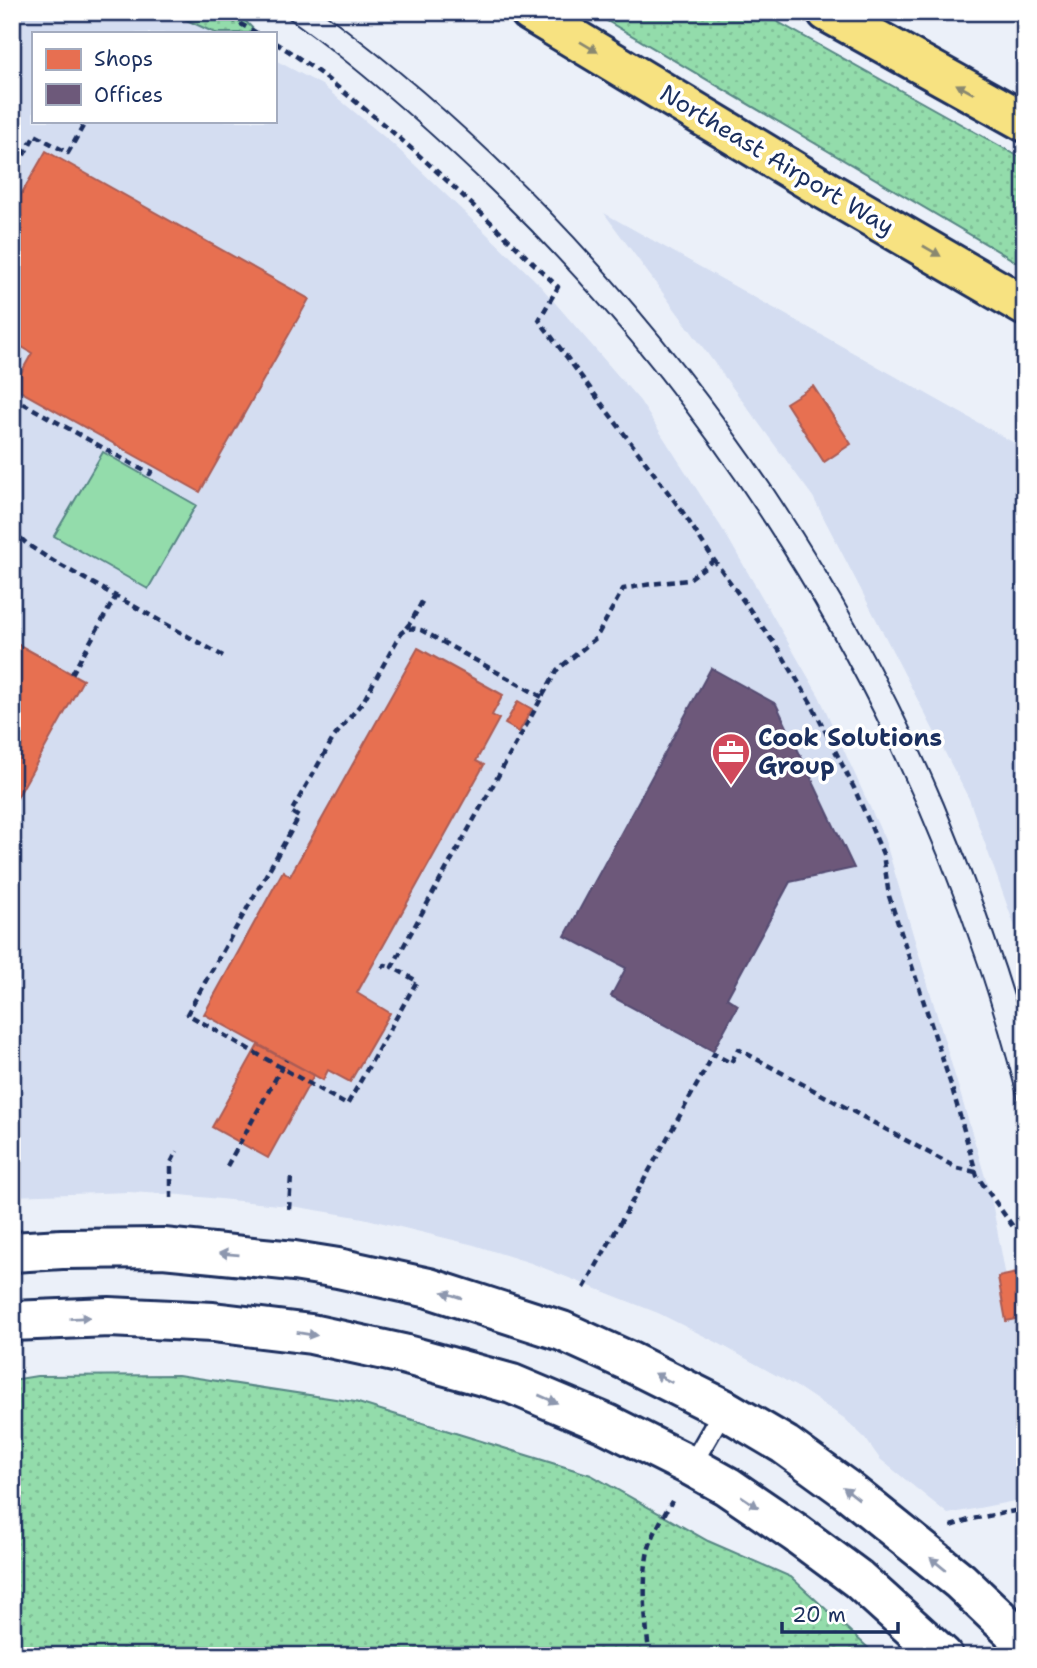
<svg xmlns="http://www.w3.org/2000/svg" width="1037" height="1668" viewBox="0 0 1037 1668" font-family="'Shantell Sans',sans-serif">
<defs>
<pattern id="grass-dots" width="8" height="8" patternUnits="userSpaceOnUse" patternTransform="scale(1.75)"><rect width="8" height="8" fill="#93dcab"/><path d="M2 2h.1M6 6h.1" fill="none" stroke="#7ebd96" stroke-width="1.8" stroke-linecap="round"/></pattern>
</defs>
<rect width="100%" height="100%" fill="#ebf0f9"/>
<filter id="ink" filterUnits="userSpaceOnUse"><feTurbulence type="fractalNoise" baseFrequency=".0143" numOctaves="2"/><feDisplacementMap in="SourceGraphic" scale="14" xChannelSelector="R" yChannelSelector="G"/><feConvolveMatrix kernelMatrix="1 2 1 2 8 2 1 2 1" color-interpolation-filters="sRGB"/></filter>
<g filter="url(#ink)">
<g fill="#d4ddf1">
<polygon points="12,12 169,12 215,33 33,33 33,121 275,121 275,60 322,85 394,145 537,282 640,401 725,533 819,696 885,840 991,1197 1025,1378 1025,1499 948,1514 880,1459 865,1438 844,1418 799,1388 718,1343 658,1313 531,1263 474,1245 363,1218 298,1207 181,1195 129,1192 12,1196"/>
<polygon points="604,213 1025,449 1025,955 969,799 813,497"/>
</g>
<g fill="url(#grass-dots)" stroke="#578684" stroke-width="2">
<polygon points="169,12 237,12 257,33 215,33"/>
<polygon points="592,12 760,12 1025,160 1025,267"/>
<polygon points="178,1375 355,1402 591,1475 708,1541 791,1577 877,1656 12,1656 12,1380 37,1376"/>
</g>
<polygon fill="#93dcab" stroke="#578684" stroke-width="2" points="103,452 196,505 148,589 54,536"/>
<g fill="#e76f51" stroke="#aa5c55" stroke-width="2">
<polygon points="46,151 309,299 200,492 13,387 32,353 12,341 12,210"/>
<polygon points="813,386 851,444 824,462 786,403"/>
<polygon points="12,641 83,680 12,807"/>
<polygon points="418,648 503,695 492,715 499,719 476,761 484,765 357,993 390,1013 350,1082 328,1070 323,1080 204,1014 283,871 290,876"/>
<polygon points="518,701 532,709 519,732 505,724"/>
<polygon points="258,1045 314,1075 268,1158 212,1127"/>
<polygon points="1017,1273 1025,1317 1006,1321 998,1277"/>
</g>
<polygon fill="#6d597a" stroke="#544c72" stroke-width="2" points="711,668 776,704 854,868 790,882 727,998 738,1005 713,1051 611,996 626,968 565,936"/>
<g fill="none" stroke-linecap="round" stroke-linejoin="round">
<g stroke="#1b2f5e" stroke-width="23">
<polyline id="service" points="691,1466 724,1409"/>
</g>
<g stroke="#1b2f5e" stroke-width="44">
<g id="tertiary">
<polyline points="12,1252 62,1249 163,1248 294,1261 338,1268 429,1288 562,1331 628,1361 724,1409 785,1445 847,1490 960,1581 1025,1643"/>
<polyline points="12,1321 109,1317 213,1322 311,1334 403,1354 512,1384 607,1424 691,1466 727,1486 796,1533 858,1579 943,1656"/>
</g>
</g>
<g stroke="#1b2f5e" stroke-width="44">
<g id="primary">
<polyline points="530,12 827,191 1025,306"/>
<polyline points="827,12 1025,122"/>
</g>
</g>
<g stroke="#1b2f5e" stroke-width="4.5" stroke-dasharray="7 5" stroke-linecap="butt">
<polyline points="219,12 257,33"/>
<path d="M275,43C306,61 334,84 361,106C431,162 494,226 558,287L539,320L682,511L714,560L779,650L811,703L854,788L883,854L889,896L952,1088L977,1176L1014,1228L1025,1226"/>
<polyline points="12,176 35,135 68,153 86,121"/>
<polyline points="12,360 20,346"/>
<polyline points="12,397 150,474 154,466"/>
<polyline points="12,530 28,545 53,561 223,656"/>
<polyline points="406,628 411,622 424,598"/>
<polyline points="72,674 116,596"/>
<path d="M542,697L421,630C412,628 408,627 401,633L364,700L334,737L291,812L299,817L187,1014L347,1105L417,981L392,967L557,670L596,638L623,589L651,584L688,580L714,560"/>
<polyline points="382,968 385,965 392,967"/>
<polyline points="227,1166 286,1060"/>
<polyline points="171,1198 171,1163 177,1151"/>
<polyline points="289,1209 291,1176"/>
<polyline points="584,1288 714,1054 731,1063 738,1049 957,1168 976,1172"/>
<polyline points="951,1526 972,1519 1025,1509"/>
<path d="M650,1656C645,1628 642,1578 648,1551C653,1533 663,1517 672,1501"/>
</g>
<use href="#service" stroke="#fff" stroke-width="18"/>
<use href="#tertiary" stroke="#fff" stroke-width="38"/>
<use href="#primary" stroke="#f7e281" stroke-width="38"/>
<g stroke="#1b2f5e" stroke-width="2">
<path d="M280,12C354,63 425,127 490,189C712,404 881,673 979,967C997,1019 1011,1072 1025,1125"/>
<path d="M323,12C589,209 816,500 944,804C975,878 1002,954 1025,1031"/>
</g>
</g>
<defs><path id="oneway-solid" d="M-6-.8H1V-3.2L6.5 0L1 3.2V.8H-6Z" transform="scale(1.75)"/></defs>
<g fill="#898870">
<use href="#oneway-solid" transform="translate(589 47) rotate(31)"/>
<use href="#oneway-solid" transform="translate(965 89) rotate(-151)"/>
<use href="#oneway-solid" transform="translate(932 251) rotate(30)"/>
</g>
<g fill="#8d97ae">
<use href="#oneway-solid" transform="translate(229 1254) rotate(-175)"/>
<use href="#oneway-solid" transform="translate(452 1295) rotate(-162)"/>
<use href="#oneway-solid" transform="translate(80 1318) rotate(-3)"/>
<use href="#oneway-solid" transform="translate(307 1334) rotate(9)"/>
<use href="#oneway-solid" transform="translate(663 1378) rotate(-153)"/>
<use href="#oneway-solid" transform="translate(548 1399) rotate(23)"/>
<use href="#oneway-solid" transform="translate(851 1493) rotate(-142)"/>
<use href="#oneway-solid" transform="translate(750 1502) rotate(34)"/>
<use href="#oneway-solid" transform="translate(938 1564) rotate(-141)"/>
</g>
</g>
<defs>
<g id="office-pin" transform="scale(2.0125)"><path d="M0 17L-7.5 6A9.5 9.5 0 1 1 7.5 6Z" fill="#d1495b" stroke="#fff"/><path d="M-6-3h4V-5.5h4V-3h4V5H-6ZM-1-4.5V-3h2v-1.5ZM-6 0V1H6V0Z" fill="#fff"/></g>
</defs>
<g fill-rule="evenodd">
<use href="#office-pin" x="731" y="752"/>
</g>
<g text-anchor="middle" stroke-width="7" stroke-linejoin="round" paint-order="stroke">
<g font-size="24" fill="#1b2f5e" stroke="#fff">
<text transform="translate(777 160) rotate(31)" y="8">Northeast Airport Way</text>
</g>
<g font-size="24" font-weight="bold" fill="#1b2f5e" stroke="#fff" text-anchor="start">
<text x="758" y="746">Cook Solutions<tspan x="758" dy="28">Group</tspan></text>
</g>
</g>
<rect width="1037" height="1668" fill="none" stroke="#fff" stroke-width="42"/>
<rect x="21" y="21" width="995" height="1626" fill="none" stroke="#1b2f5e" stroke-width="2.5" filter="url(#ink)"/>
<rect x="32" y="32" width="245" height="91" fill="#ffffff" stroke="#a4acbf" stroke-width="2"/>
<rect x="46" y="49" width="35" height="21" fill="#e76f51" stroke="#a4acbf" stroke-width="2"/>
<text x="94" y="66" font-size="21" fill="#1b2f5e">Shops</text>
<rect x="46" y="84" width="35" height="21" fill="#6d597a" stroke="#a4acbf" stroke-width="2"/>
<text x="94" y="102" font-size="21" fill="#1b2f5e">Offices</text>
<path d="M782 1622v10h116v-10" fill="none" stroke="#1b2f5e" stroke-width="3.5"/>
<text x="792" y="1622" font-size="21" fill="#1b2f5e" stroke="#ffffff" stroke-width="5" paint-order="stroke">20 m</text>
</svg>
